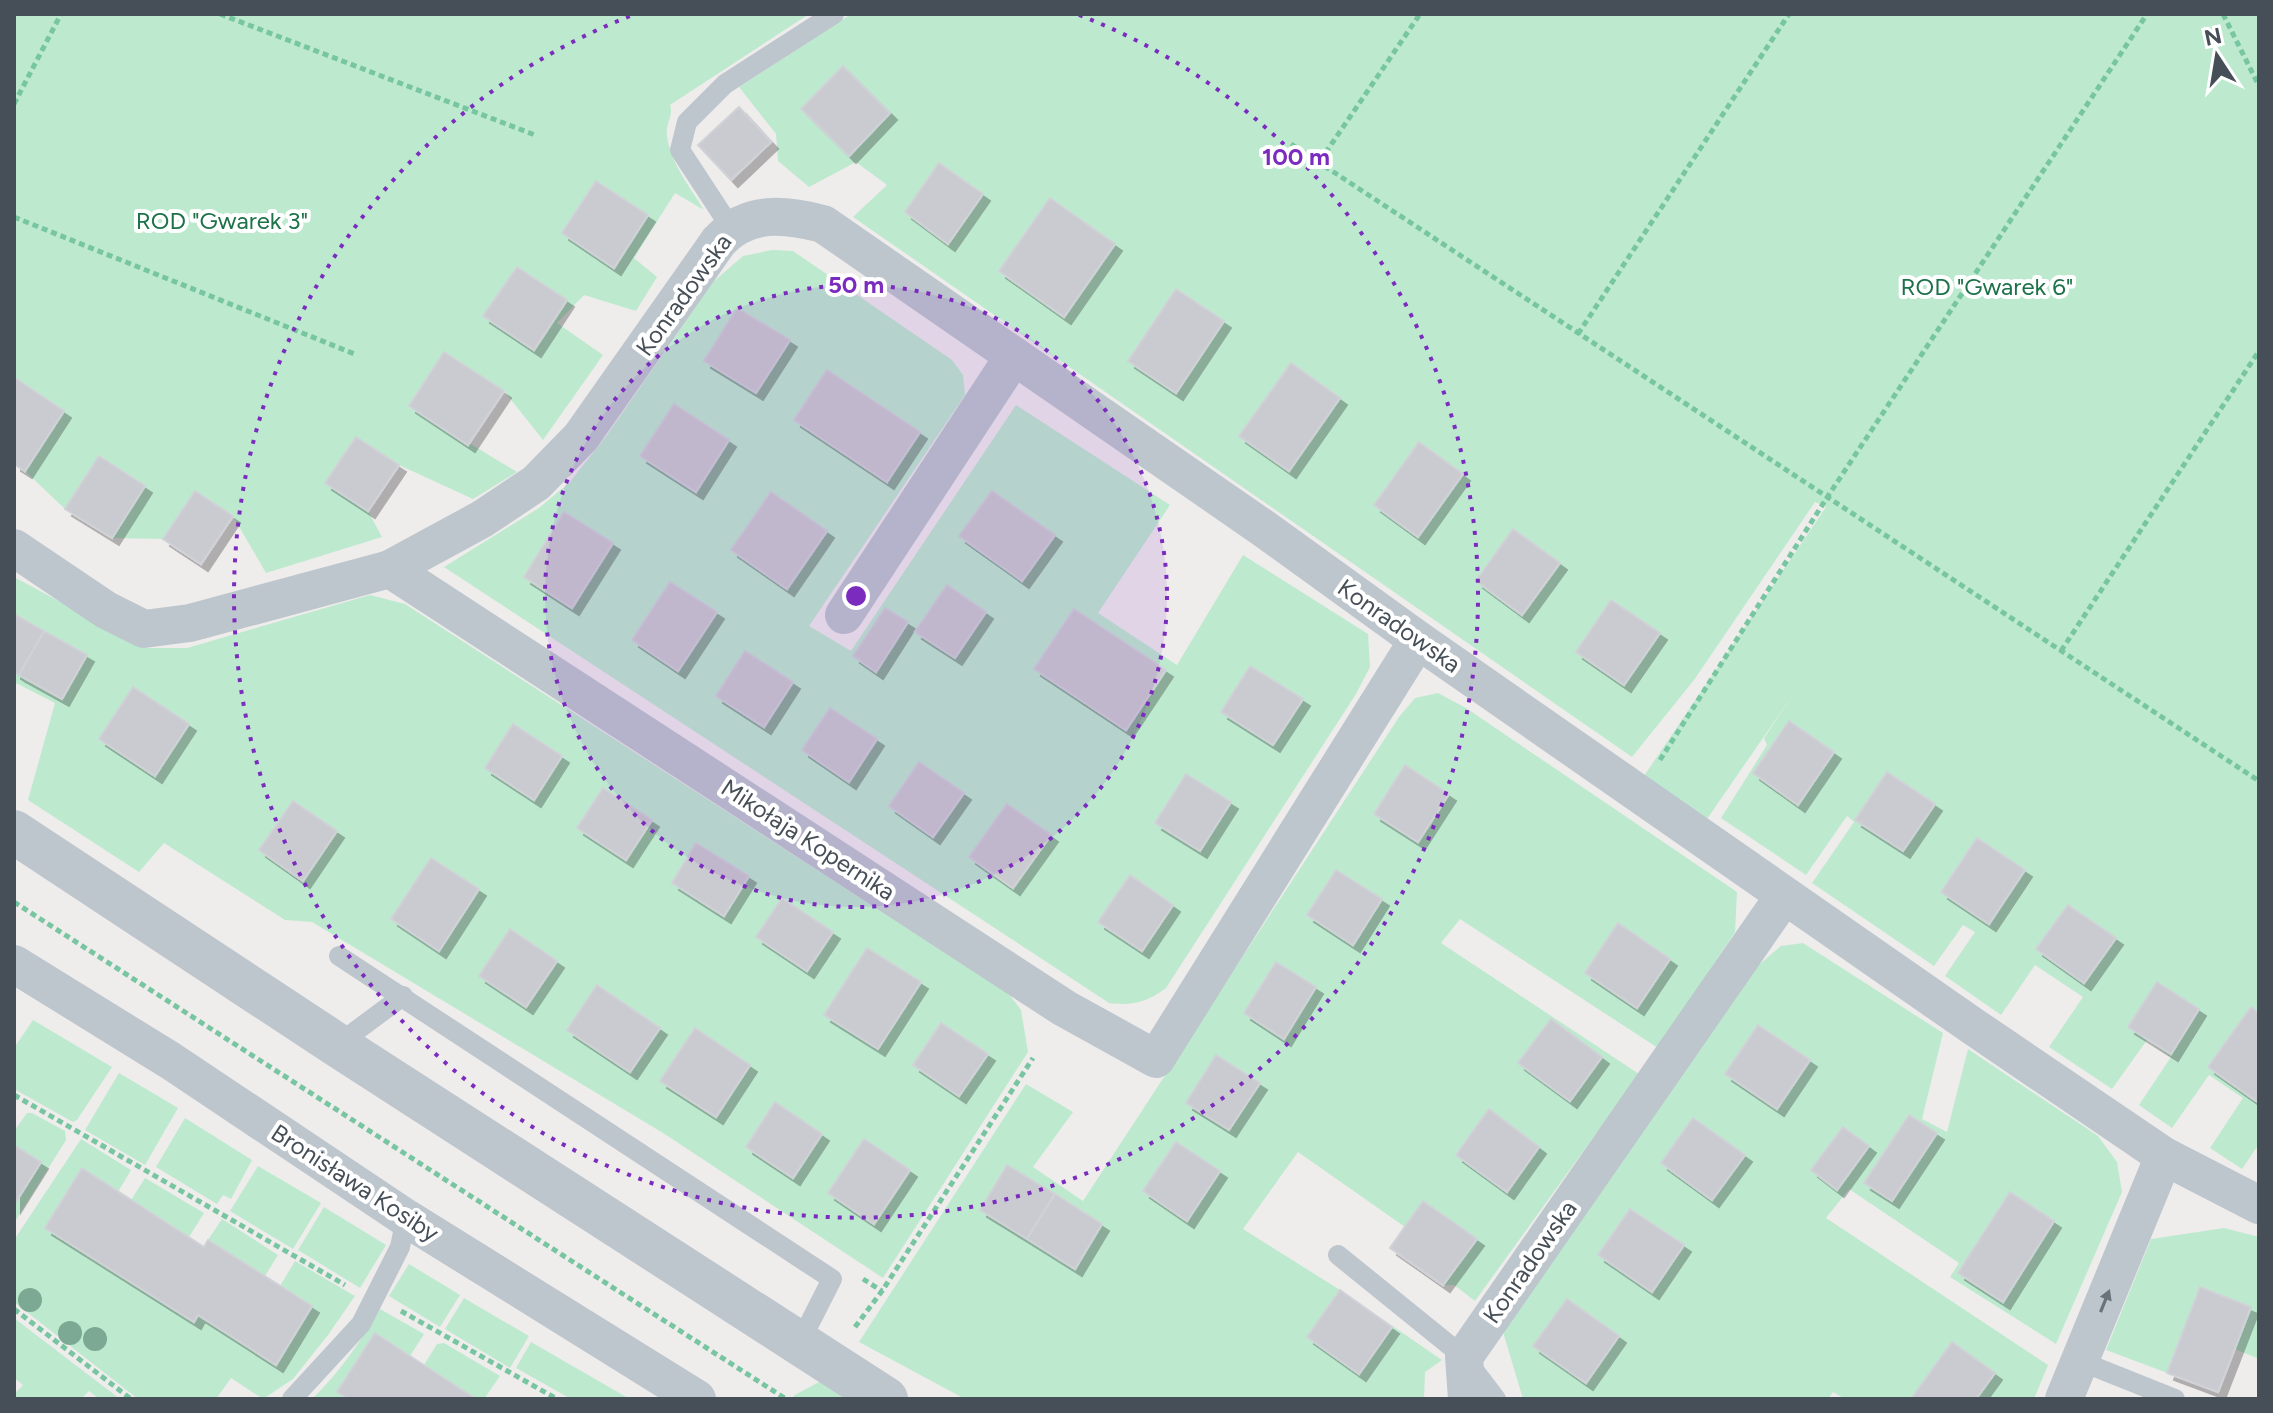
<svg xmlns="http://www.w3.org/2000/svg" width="2273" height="1413" viewBox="0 0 2273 1413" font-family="Figtree,sans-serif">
<defs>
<filter id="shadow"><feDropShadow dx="7" dy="7" stdDeviation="0" flood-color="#0004"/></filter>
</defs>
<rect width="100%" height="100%" fill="#efecec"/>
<g fill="#bdeacf" fill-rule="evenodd">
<path d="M14,14H809L670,105C674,116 665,124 667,136C670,162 690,187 704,210L675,193L634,258L657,277L636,311L584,295L557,323L603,355L543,440L504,391L445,353L409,407L517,472L473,499L399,465L356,437L325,483L368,511L382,537L266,573L233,516L195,491L163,539L112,538L141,483L99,456L65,509L25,471L64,411L14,379ZM596,182L648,215L614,268L562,233ZM516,267L567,300L534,350L484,316Z"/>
<path d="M851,14H2259V1144L2242,1169L2210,1148L2243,1098L2209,1075L2172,1128L2139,1105L2171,1057L2147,1040L2112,1089L2049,1047L2083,997L2035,965L2001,1015L1945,976L1975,932L1963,925L1934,966L1812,883L1854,822L1847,816L1806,875L1721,818L1767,745L1764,738L1794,693L1707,819L1644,776L1826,507L1815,502L1694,680L1632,757L853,217L887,185L856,162L809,187L778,161L776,134L739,87ZM843,67L890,113L849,155L801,109ZM939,164L983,195L948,243L905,212ZM1050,198L1115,244L1064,317ZM1176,289L1224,322L1176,393L1128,361ZM1291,363L1339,398L1288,470L1240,436ZM1419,443L1463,474L1418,537L1374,505ZM1513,529L1559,564L1522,615L1476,581ZM1611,600L1659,633L1624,685L1576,652ZM1789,721L1834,752L1798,805L1753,772ZM1887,772L1934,804L1903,851L1855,820ZM1977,838L2025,870L1942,892ZM2068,905L2116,938L2084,983L2036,949ZM2157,982L2199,1009L2171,1054L2128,1027Z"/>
<path d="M772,250L793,251L952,360L963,375L965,395L809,626L851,651L1016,405L1170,505L1098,613L1177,665L1243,555L1368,634L1370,667L1356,694L1166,988C1147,1002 1133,1006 1109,1003L444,567L539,508L570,482L607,435L713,282L743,256ZM737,308L789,340L757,392L704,361ZM827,370L920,433L887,482L794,420ZM674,404L729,440L696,492L640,456ZM992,491H993L1055,535L960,536ZM771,493L827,531L787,589L731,551ZM565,512L613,543L571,608L524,577ZM670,582L716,612L679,670L632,640ZM947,585L986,612L954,658L915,632ZM885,608L908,623L876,671L853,656ZM1074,609L1166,669L1126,730L1034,668ZM1250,666L1302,699L1273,745L1221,712ZM830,708L877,740L849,782L802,750ZM919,762L964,793L933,837L889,806ZM1186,774L1231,802L1200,851L1155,823ZM1007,804L1051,835L1013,888L969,857ZM1130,876L1173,905L1142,951L1099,922Z"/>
<path d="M14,577L146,648H187L370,595L405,604L1009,994L1021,1010L1028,1052L883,1278L663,1133L312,922L285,920L164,843L139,872L28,800L55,703L14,682V672L62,699L86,655L14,614ZM133,688L189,724L155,776L100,739ZM603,788L652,820L626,860L577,828ZM293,801L337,831L303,880L259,850ZM696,843L749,876L724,915L672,883ZM431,858L479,889L439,950L391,919ZM782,898L833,932L807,971L756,938ZM510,930L556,961L526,1006ZM867,948L920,982L878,1049L824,1015ZM940,1023L988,1054L959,1096L913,1065ZM695,1028L750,1065L716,1117L660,1081ZM775,1103L822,1134L793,1177L746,1147ZM864,1140L910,1170L874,1223L828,1193Z"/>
<path d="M1438,693L1466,708L1737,892L1735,932L1658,1048L1460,919L1441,943L1639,1074L1475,1301L1454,1285H1443L1390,1248L1405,1227L1298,1152L1243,1229L1340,1290L1442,1360L1425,1372L1424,1399H965L859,1342L1026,1084L1073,1112L1033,1167L1083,1201L1399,717L1415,698ZM1405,766L1448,794L1417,842L1374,814ZM1336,870L1382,899L1353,945L1307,915ZM1618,924L1670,959L1637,1008L1585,973ZM1276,962L1316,987L1283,1039L1244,1013ZM1602,1057L1570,1101L1519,1064ZM1259,1083L1229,1130L1186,1103ZM1489,1110L1539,1147L1507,1191L1456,1155ZM1176,1142L1220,1171L1187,1221ZM1007,1165L1102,1224L1075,1268L980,1210Z"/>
<path d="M1803,943L1943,1033L1922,1119L1947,1132L1968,1049L2098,1136L2117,1162L2122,1192L2056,1344L1950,1277L1959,1263L1849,1189L1826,1218L2048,1365L2034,1399H1845L1833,1392L1828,1399H1523L1500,1322L1754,969L1781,946ZM1693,1118L1745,1155L1712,1200L1661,1163ZM2011,1193L2054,1221L2003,1301ZM1630,1209L1683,1245L1599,1255ZM1567,1299L1619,1336L1586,1383L1534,1346Z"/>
<polygon points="33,1020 112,1067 77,1120 73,1122 14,1089 14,1048"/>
<polygon points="119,1073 178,1108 145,1165 85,1130"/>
<polygon points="27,1113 32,1113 65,1131 66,1140 14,1223 14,1205 41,1162 14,1145 14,1131"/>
<polygon points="185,1118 252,1160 231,1199 223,1195 217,1204 156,1167"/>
<polygon points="81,1139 131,1170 118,1192 45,1228 193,1322 198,1315 280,1286 295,1261 355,1296 328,1335 293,1379 263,1399 231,1378 216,1399 138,1399 14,1302 14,1240"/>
<polygon points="258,1166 321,1203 293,1249 230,1211"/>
<polygon points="145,1178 204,1213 189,1237 131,1200"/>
<polygon points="324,1207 386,1245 360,1288 298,1250"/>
<polygon points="222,1219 278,1255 265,1276 208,1240"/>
<polygon points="2224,1228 2259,1237 2259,1359 2235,1349 2218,1392 2106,1350 2151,1239"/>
<polygon points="409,1264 460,1295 440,1327 389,1296"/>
<polygon points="464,1298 529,1336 510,1368 445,1329"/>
<path d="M380,1309L424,1334L410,1356L348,1399H312C340,1372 360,1342 380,1309Z"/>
<polygon points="14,1318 120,1399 99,1399 89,1391 81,1399 14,1399 14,1394 23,1385 14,1378"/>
<polygon points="531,1342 628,1398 628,1399 571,1399 516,1368"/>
<polygon points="444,1343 500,1376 484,1399 476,1399 424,1365 437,1344"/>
<polygon points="821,1381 852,1399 798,1399 793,1396"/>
</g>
<g fill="#cacbd0" stroke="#d0d2d7" stroke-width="2" filter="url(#shadow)">
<polygon points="843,66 890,113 849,156 801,109"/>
<polygon points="739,107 771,142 731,180 698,145"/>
<polygon points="939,163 983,194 948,244 905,212"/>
<polygon points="596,181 648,215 614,268 562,233"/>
<polygon points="1050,198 1115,244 1064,317 999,271"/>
<polygon points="517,267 567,300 534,350 483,316"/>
<polygon points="1176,289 1224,321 1176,393 1128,361"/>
<polygon points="737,308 790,340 756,393 704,361"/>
<polygon points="444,352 504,391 468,445 409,406"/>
<polygon points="1291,363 1340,398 1289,471 1239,436"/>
<polygon points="827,370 920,432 887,482 794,420"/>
<polygon points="15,378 64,411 25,471 14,464"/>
<polygon points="674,404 729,440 696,492 640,456"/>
<polygon points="356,437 399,465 368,511 325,483"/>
<polygon points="1419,442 1463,474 1418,537 1374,505"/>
<polygon points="99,456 145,486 112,538 65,509"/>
<polygon points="195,491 233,516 201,564 163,539"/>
<polygon points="992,491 1055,535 1022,581 959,536"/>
<polygon points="771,492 827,531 787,589 731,550"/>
<polygon points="564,512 613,543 572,608 524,577"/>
<polygon points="1513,529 1560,563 1522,615 1476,581"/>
<polygon points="670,582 717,612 678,671 632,640"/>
<polygon points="947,585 986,612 955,658 915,632"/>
<polygon points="1611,600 1660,633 1624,685 1576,652"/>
<polygon points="885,608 908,622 876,672 853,656"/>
<polygon points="1074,609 1166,670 1126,730 1034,669"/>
<polygon points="14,614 44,631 19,675 14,672"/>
<polygon points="44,631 87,655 62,699 19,675"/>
<polygon points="745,651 793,682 764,727 716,696"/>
<polygon points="1250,666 1303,699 1273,745 1221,712"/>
<polygon points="133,687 189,724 155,776 99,739"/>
<polygon points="830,708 877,739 849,782 802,750"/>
<polygon points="1789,721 1834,752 1798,805 1753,773"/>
<polygon points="513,724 562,756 534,800 485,768"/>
<polygon points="919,762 964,793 933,837 889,806"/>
<polygon points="1405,765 1449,794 1418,842 1374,814"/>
<polygon points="1887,772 1935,804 1903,851 1855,820"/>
<polygon points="1186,774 1231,802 1200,851 1155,823"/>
<polygon points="603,788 652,820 626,860 577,828"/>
<polygon points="293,801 337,831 303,881 259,850"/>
<polygon points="1007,804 1051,835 1013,888 969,857"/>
<polygon points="1977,838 2025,870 1989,924 1941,892"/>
<polygon points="696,843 749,876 724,916 672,883"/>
<polygon points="431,858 479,889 439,951 391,919"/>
<polygon points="1336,870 1382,899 1353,945 1307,915"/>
<polygon points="1130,875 1173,905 1142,951 1098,922"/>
<polygon points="782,898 833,932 807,971 756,937"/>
<polygon points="2068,905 2116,938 2084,983 2036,949"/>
<polygon points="1618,923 1670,959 1637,1008 1585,973"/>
<polygon points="510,929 557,961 526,1007 479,976"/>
<polygon points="867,948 921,982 878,1049 824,1015"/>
<polygon points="1276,962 1316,987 1284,1039 1244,1013"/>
<polygon points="2157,982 2199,1009 2171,1054 2128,1027"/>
<polygon points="597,985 660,1028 630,1072 567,1030"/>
<polygon points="2251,1007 2259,1013 2259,1103 2208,1067"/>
<polygon points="1551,1019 1602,1057 1570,1101 1518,1063"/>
<polygon points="941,1023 988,1054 959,1096 913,1065"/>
<polygon points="1758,1025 1810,1060 1777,1109 1725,1074"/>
<polygon points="695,1028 750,1065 716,1117 660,1081"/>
<polygon points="1216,1055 1260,1083 1229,1130 1186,1103"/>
<polygon points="775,1102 822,1134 793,1178 746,1147"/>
<polygon points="1489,1109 1539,1147 1507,1192 1456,1155"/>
<polygon points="1909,1115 1937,1133 1892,1201 1864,1183"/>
<polygon points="1693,1118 1745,1155 1712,1200 1661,1163"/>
<polygon points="1843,1127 1869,1146 1837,1190 1811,1170"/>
<polygon points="864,1139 910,1170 874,1224 828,1193"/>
<polygon points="1176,1142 1220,1171 1187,1221 1143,1191"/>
<polygon points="14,1145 41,1162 14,1205"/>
<polygon points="1007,1165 1055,1194 1027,1239 980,1210"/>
<polygon points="82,1168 204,1247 208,1240 312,1306 276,1365 198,1315 194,1322 45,1228"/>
<polygon points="2010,1192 2054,1221 2003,1302 1958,1273"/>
<polygon points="1055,1194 1102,1224 1075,1269 1027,1239"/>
<polygon points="1423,1201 1477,1239 1443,1285 1390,1248"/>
<polygon points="1630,1209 1684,1245 1652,1292 1598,1255"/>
<polygon points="2200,1287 2251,1307 2218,1392 2167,1373"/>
<polygon points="1340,1290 1392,1327 1359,1374 1307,1337"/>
<polygon points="1567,1299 1619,1336 1586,1383 1533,1346"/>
<polygon points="375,1333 410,1356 476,1399 348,1399 337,1392"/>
<polygon points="1952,1342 1995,1373 1976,1399 1911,1399"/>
</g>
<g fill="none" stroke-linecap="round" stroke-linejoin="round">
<g stroke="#78c5a1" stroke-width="5" stroke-dasharray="6 4" stroke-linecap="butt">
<polyline points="220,14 535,135"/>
<polyline points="2223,14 2259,86"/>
<polyline points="14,104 61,14"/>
<polyline points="1291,144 2259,781"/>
<polyline points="1320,161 1420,14"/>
<polyline points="14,217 357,355"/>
<polyline points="1578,334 1789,14"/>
<polyline points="2061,651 2259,351"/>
<polyline points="1660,760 1828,496 2147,14"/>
<polyline points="14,902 786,1399"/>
<polyline points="14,1095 345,1285"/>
<polyline points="863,1279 882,1291"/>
<polyline points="14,1309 131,1399"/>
<polyline points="401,1311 557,1399"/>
<polyline points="855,1327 882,1291 1033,1058"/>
</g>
<g stroke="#bec6cd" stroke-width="20">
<polyline points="731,228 680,150 687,122 725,84 834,14"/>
<polyline points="339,956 832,1279 799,1344"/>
<polyline points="337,1045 403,996"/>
<polyline points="1338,1255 1464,1357 1496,1399"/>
<polyline points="2080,1361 2175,1399"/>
<polyline points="292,1399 361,1324 400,1247 406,1218"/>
</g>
<g stroke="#bec6cd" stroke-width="38">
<path d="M14,548L106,610L144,629L190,623L390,569L482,519L536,483L581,437L719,241C748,210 785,214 823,224L1263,528L1418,640L1974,1027L2164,1156L2259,1205"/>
<polyline points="390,569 1064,1008 1156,1059 1418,640"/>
<polyline points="844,615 1014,356"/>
<polyline points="14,964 171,1061 406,1218 697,1399"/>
<polyline points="1467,1399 1464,1357 1784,896"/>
<polyline points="2064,1399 2164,1156"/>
</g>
<polyline stroke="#bec6cd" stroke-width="44" points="14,832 337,1045 886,1399"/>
</g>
<g fill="#7ca993">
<circle cx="30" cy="1300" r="12"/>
<circle cx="70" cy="1333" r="12"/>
<circle cx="95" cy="1339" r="12"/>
</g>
<defs><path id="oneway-solid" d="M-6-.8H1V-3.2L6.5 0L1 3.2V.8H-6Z" transform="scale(2)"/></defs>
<use fill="#6a737a" href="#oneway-solid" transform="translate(2105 1301) rotate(-68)"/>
<circle cx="856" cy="596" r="311" fill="#7b2cbf" fill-opacity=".12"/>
<g fill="none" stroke="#7b2cbf" stroke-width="4" stroke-dasharray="4 8">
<circle cx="856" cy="596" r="311"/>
<path d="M1079 15A622 622 0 1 1 633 15"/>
</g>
<g text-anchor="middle" stroke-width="8" stroke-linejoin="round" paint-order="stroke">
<g font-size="24" fill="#1e724a" stroke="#fff">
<text x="222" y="229">ROD "Gwarek 3"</text>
<text x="1987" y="295">ROD "Gwarek 6"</text>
</g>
<g font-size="24" fill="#464f57" stroke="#fff">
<text transform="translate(684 295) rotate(-54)" y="8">Konradowska</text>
<text transform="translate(1399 626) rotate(35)" y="8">Konradowska</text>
<text transform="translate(808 840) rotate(33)" y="8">Mikołaja Kopernika</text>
<text transform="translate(355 1183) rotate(33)" y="8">Bronisława Kosiby</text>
<text transform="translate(1530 1262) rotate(-55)" y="8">Konradowska</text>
</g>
</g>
<circle cx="856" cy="596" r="12" fill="#7b2cbf" stroke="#fff" stroke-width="4"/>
<g font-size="24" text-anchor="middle" font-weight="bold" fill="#7b2cbf" stroke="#fff" stroke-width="8" stroke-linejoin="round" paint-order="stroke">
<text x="1296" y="165">100 m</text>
<text x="856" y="293">50 m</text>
</g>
<rect width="2273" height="1413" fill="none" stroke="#464f57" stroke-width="32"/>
<g transform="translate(2217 56) rotate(348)" stroke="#ffffff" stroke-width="6" paint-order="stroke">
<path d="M0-6L14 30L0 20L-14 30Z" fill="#464f57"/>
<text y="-12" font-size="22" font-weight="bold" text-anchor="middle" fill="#464f57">N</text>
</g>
</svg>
